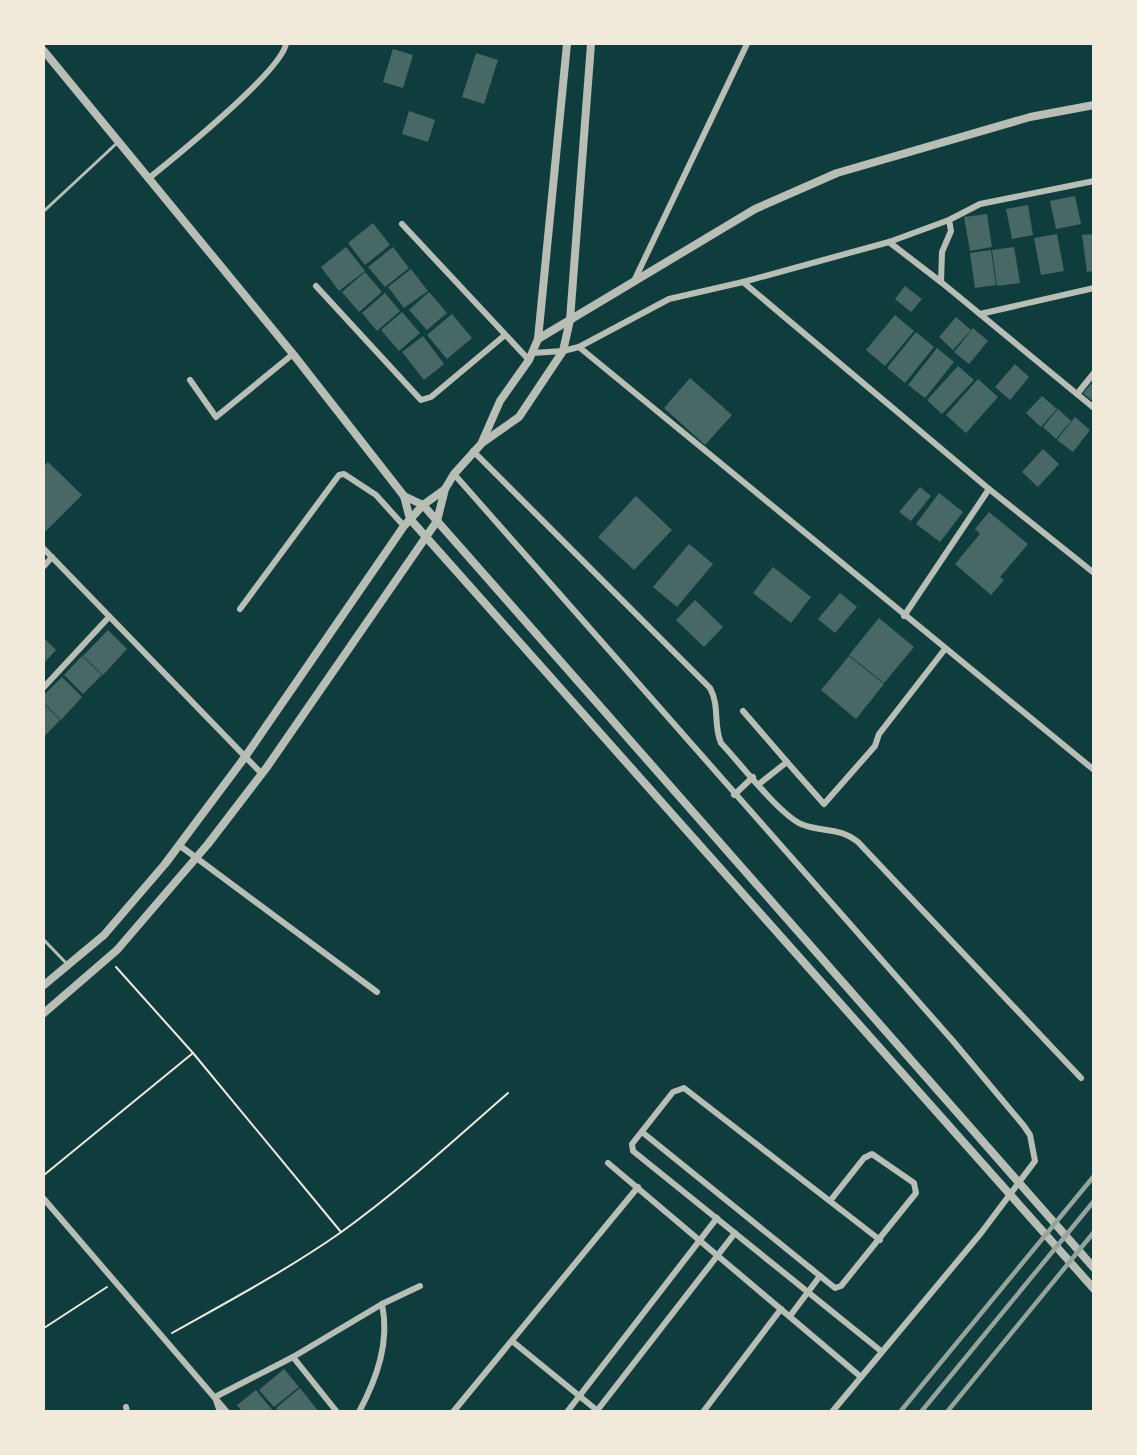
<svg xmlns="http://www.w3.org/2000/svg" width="1137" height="1455" viewBox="0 0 1137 1455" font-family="'Work Sans',sans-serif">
<rect width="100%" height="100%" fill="#0f3d3e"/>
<g fill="#486865">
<polygon points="393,49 413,55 403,88 383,82"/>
<polygon points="476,53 498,60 484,104 462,97"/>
<polygon points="409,111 435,120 428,142 402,134"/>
<polygon points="1075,196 1081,224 1056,229 1050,201"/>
<polygon points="1028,205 1033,235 1012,239 1006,209"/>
<polygon points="987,214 992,247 970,251 964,217"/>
<polygon points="373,223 390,245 365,265 348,243"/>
<polygon points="1057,234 1064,271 1041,275 1034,238"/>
<polygon points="1094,234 1094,271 1087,272 1082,235"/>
<polygon points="346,247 365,271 339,291 321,267"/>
<polygon points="393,247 409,268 385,287 368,267"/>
<polygon points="1014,247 1020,283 997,286 992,250"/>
<polygon points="991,250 996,285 975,288 970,253"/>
<polygon points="411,269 428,291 404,308 388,287"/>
<polygon points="365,272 382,292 359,312 342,292"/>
<polygon points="905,286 922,299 911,312 895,299"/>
<polygon points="429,292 447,313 427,330 409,310"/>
<polygon points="385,293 400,311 377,331 362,313"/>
<polygon points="402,312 420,333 399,351 381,330"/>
<polygon points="452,314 472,338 447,359 427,335"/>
<polygon points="895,315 914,331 885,366 866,350"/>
<polygon points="956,317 971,330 953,350 939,337"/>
<polygon points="973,328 988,341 969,364 954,352"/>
<polygon points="916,332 934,347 905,383 887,368"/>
<polygon points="423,336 444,364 424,380 402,352"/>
<polygon points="937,348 954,362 925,398 908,385"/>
<polygon points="1015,364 1029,377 1010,400 995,387"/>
<polygon points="958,366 974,380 942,414 927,400"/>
<polygon points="690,378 732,415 705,445 664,408"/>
<polygon points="978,379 998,397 966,433 946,415"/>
<polygon points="1094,381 1094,402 1083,393"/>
<polygon points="1042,396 1057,409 1041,427 1026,413"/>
<polygon points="1058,409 1071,421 1056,439 1043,427"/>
<polygon points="1075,417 1090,430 1073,452 1057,440"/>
<polygon points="1043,449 1059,464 1038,487 1022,472"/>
<polygon points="48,462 82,495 45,532 44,466"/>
<polygon points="920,487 931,496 911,521 899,512"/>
<polygon points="939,493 963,512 940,542 916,524"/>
<polygon points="636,496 672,530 634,570 598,537"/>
<polygon points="989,512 1028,544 1000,577 1004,580 991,595 955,564 980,534 975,529"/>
<polygon points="689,544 713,564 677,607 653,587"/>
<polygon points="773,567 811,597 791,623 753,593"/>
<polygon points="840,593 857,607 835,633 818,619"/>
<polygon points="695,600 723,627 704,647 676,620"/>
<polygon points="879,618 914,647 884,683 849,655"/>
<polygon points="108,630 127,649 103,675 83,656"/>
<polygon points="44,638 56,650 44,663"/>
<polygon points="82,656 102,675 83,694 64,675"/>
<polygon points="849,656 884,684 856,719 821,690"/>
<polygon points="62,677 82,697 61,720 44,703 44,695"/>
<polygon points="44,704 60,720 44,737"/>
<polygon points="284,1369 299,1387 274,1407 259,1390"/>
<polygon points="300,1388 319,1412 278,1412 276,1408"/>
<polygon points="256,1390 274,1412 242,1412 237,1405"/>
</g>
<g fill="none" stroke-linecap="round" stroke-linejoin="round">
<g stroke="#f1e9da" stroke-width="2">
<polyline points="116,967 193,1053 341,1232"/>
<polyline points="44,1175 193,1053"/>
<polyline points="44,1328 107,1287"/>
<path d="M172,1333C229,1301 287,1270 340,1233C399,1191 453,1141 508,1093"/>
</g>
<g stroke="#b8beb3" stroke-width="3">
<polyline points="44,211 117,143"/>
<polyline points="44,940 67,964"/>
</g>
<g stroke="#b8beb3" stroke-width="6">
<path d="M148,179C175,157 280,73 286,44"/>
<polyline points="402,224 529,360"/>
<polyline points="889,242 941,282 942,252 951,231 949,220"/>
<polyline points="634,281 747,44"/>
<polyline points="743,282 989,489 1094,573"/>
<polyline points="941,282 1094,408"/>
<polyline points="316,286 421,400 431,397 505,335"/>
<polyline points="980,314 1094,288"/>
<polyline points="579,347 669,299 743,282 889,242 949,220 980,204 1094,181"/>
<polyline points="533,353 563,351 579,347 1094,770"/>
<polyline points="190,380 216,417 293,354"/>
<polyline points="1077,394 1094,373"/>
<path d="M473,451L710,688C720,706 713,725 721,743C739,762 779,814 801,824C822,833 838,826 858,842L1081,1078"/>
<polyline points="454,474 953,1041 1024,1126 1030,1135 1035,1161 981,1233 832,1412"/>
<polyline points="44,549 262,774"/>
<polyline points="44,566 52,557"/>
<polyline points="240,609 339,475 344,474 376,495 404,526"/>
<polyline points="904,616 989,489"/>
<polyline points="44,687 109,617"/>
<polyline points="743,711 787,762"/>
<polyline points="759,784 787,762 824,804 875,746 879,734 945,649"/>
<polyline points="734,795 753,777"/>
<polyline points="179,845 377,992"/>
<polyline points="642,1132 835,1288 841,1286 916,1193 914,1183 872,1154 864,1158 830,1201"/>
<polyline points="608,1163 861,1377"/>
<polyline points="44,1199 227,1412"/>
<polyline points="880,1240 684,1088 673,1092 632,1144 633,1151 881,1351"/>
<polyline points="790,1316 820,1276"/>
<polyline points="512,1341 599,1412"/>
<polyline points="126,1407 127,1412"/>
<polyline points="220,1412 215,1397 293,1357"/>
<polyline points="337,1412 293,1357 382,1304"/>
<path d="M359,1412C377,1378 390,1342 382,1304L420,1286"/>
<polyline points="453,1412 638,1187"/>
<polyline points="567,1412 717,1218"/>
<polyline points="596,1412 735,1233"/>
<polyline points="703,1412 781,1309"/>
</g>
<g stroke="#b8beb3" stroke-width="8">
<polyline points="44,51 293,354 404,496 410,519 1094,1289"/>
<polyline points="538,339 755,209 837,173 1030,117 1094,105"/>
<polyline points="482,442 500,401 529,360 538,339 567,44"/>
<polyline points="404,496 423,505 1094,1268"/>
<polyline points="44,985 104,935 165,864 245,757 404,526 423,505 444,490"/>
<polyline points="44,1013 117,950 208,844 267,767 437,521 445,489 454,474 482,443 519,417 563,351 570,320 591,44"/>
</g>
<g stroke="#97a49c" stroke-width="4.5">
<polyline points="900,1412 1094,1176"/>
<polyline points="921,1412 1094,1201"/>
<polyline points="947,1412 1094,1232"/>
</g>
</g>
<rect width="1137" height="1455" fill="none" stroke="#f1e9da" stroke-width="90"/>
</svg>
